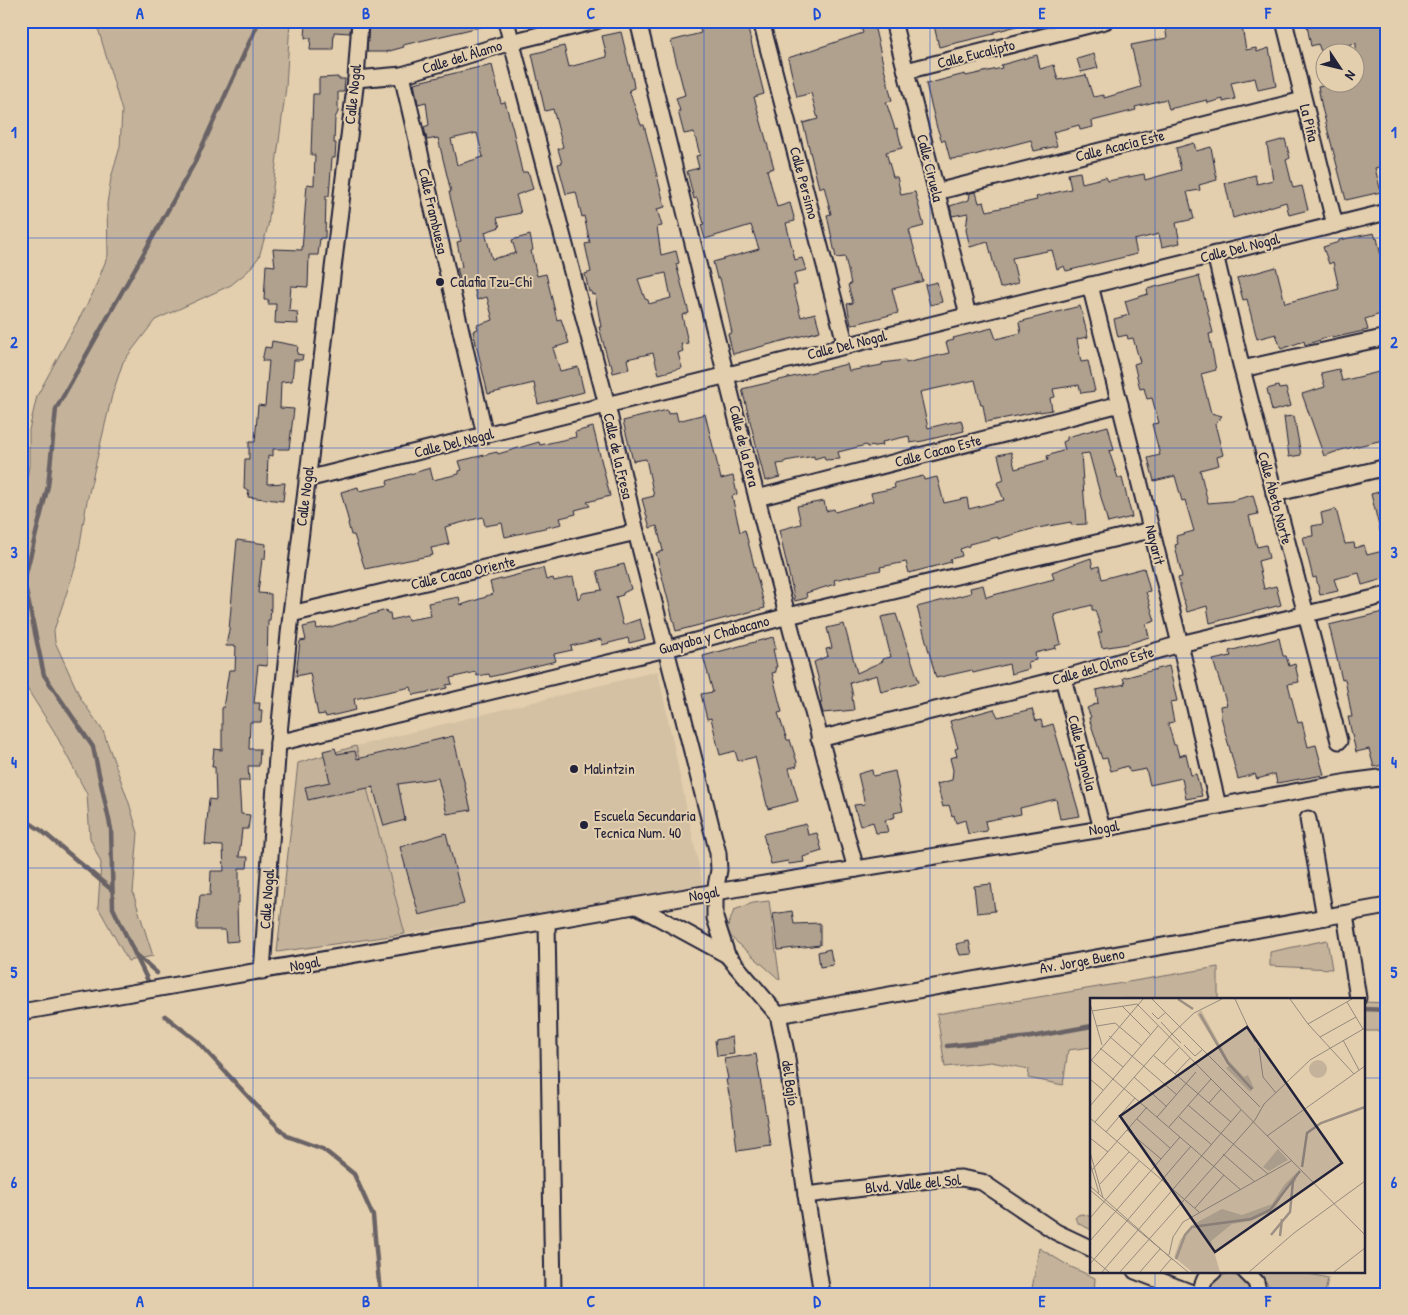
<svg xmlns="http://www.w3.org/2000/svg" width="1408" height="1315" viewBox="0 0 1408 1315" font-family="'Patrick Hand',sans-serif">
<rect width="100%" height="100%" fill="#e3cfad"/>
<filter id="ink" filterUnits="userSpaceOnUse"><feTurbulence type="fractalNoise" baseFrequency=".02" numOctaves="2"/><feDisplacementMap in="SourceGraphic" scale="10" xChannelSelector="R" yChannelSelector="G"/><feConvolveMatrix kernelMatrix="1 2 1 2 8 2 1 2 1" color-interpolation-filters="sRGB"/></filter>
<g filter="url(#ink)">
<polygon fill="#d4c1a4" points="658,671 703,886 405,934 356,746"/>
<g fill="#c4b39a" stroke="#736a6a">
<polygon points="96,21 290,21 286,87 268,226 259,257 247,272 231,285 155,320 123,362 112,395 87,501 77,562 54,630 55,642 81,699 103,731 129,803 138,833 133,893 153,956 128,961 98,907 101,863 90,838 87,794 54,731 21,679 21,513 29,466 29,430 37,396 93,293 108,255 107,204 111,178 120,147 122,111"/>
<polygon points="356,746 405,934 277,952 298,763"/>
<polygon points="769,901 780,980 731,937 727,929 734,910 753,903"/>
<polygon points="1327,940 1332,969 1270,966 1270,952"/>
<polygon points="1218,967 1218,999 1092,999 1092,1047 1068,1050 1063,1085 1028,1078 1029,1069 991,1062 945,1067 937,1014"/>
<polygon points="1381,992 1387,993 1387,1031 1364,1031 1364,1002 1386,1003"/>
<polygon points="1082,1214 1092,1217 1092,1230 1079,1224 1075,1218 1078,1215"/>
<polygon points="1039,1248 1069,1266 1095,1278 1094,1294 1055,1294 1032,1289"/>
<polygon points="1258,1271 1297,1271 1328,1278 1325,1294 1269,1286"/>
<path d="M1226,1274C1239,1275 1249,1280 1252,1294H1206L1213,1281Z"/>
</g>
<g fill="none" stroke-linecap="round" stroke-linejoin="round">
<g stroke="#6b6366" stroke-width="4.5">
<polyline points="21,817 42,831 112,890"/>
<polyline points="138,956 157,973"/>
<polyline points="149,983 113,908 111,829 93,747 44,675 24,581 48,486 56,409 195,162 259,21"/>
<polyline points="1364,1009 1387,1010"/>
<polyline points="165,1016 197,1041 255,1104 287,1136 323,1149 354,1174 373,1216 380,1294"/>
<polyline points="947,1046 1031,1037 1092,1026"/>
</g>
</g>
<g fill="#b0a18f" stroke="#22223b" fill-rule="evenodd">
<polygon points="310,21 351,21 350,33 334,32 333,50 310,50 311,38 305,38 306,22 310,23"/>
<polygon points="384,21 484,21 484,26 403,45 404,47 386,52 367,52 369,22 385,24"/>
<polygon points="698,21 746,21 764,94 754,97 774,168 767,170 777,207 790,203 795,221 786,223 795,260 802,258 806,270 794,273 797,285 793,286 801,317 815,313 820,331 733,354 728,334 732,333 720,278 717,278 713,262 759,249 751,225 705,239 701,225 704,224 697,198 694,199 687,171 699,168 696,156 700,155 694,132 684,134 678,111 680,111 676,98 685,95 671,41 701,33"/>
<polygon points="859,21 873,21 892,101 886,102 895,129 897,128 902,148 886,152 893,177 897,177 901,195 915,192 924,226 909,230 923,281 892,289 898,313 851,325 847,304 853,303 848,285 851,284 845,257 836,258 827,215 831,214 824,186 819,188 803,123 818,119 811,93 797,97 788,58 863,33"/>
<polygon points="933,21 1016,21 1017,26 994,32 994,34 939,47"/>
<polygon points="1164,21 1241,21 1246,50 1256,48 1257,52 1269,48 1276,86 1258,90 1255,78 1231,83 1235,99 1223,102 1223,99 1208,103 1207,100 1169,109 1166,99 1135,107 1136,110 1092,121 1093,127 1080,130 1079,125 1053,132 1057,146 1034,151 1031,140 963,158 950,159 945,140 942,141 937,128 926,84 965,74 966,76 1002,68 1001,65 1037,55 1040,69 1054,65 1058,80 1086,75 1093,97 1104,95 1104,98 1141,87 1131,45 1167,38"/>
<polygon points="1306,21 1387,21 1387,165 1375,168 1381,192 1346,200 1322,108 1318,86 1324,85 1323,82 1356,82 1356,43 1321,51 1318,44 1311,46"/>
<path d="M621,32L633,81L634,88L629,90L641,125H644L665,207L657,209L662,226L657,227L661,255L676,251L679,263L676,264L689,313L682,315L688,343L681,344L683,351L678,353L682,368L659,374L653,353L627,359L629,369L613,373L611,363L609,364L599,327H601L595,294L592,295L591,291L589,292L585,274L591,272L585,244L590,243L584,216L582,217L576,192L566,194L558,164L562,163L558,149L563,147L553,109L545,111L532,54L564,46L569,67L607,57L602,36ZM666,273L671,298L649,304L648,300L645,299L638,279Z"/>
<polygon points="1094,54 1098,68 1081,72 1077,59"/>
<path d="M492,65L501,103L505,102L513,130L522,172H527L529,174L533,189L516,195L521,213L497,218L500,227L485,232L492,259L516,253L512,240L530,235L533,250L531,251L537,276L546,274L557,320L561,319L569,343L553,348L560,371L578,367L584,392L538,404L534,383L488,394L473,331L478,329L477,325L493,320L487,297L477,300L473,283L462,286L457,268L462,267L457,242L461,241L449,192H451L438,138L427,140L424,127L429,125L426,102L418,104L414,83L480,67V68ZM477,133L483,157L457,165L451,139Z"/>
<polygon points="338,77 338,79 345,79 344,92 338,92 338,112 335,118 334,143 336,143 335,158 332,158 329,196 326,196 325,238 320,238 318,255 309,255 308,287 291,286 289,311 297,312 298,324 275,323 276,304 268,304 269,300 264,300 266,265 275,266 273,249 302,250 307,184 314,185 315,155 311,155 313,94 319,94 319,78"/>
<polygon points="1285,139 1290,158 1286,160 1293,188 1302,186 1308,210 1289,215 1286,202 1233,218 1225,183 1255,175 1257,184 1273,180 1267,144"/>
<polygon points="1194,143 1196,151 1211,147 1217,180 1199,185 1200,190 1187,192 1194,219 1176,223 1180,243 1162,247 1159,234 1134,240 1137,254 1066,271 1064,266 1057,269 1052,250 1012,258 1018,283 1000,288 988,242 970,247 966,230 968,213 952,216 950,206 969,200 970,193 976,192 979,203 984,202 987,211 1037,200 1036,197 1071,189 1068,174 1080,172 1082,183 1106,177 1108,181 1144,174 1145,180 1181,170 1176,148"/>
<polygon points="1374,233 1376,239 1377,238 1384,270 1387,269 1387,312 1365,319 1368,330 1332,338 1332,336 1305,345 1304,341 1281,349 1276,334 1257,339 1247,299 1243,300 1237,278 1276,267 1285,303 1339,289 1333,262 1329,264 1323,247 1339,242 1339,240"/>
<polygon points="1199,276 1213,333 1209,334 1216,370 1201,374 1211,413 1222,416 1215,424 1223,455 1217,457 1219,465 1200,470 1208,503 1231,501 1253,495 1258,514 1249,516 1257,547 1266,545 1269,558 1258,561 1264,589 1276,586 1281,605 1210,623 1207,606 1187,612 1178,578 1182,577 1175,545 1178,544 1176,536 1194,531 1185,500 1182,501 1175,476 1154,481 1148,458 1160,455 1152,424 1159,423 1152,398 1147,399 1144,388 1140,389 1134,364 1140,362 1133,338 1128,339 1127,335 1118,337 1114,319 1129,315 1125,301 1148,294 1147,289"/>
<polygon points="937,282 942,302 930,305 925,285"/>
<polygon points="1080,306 1088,337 1077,339 1081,362 1088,361 1095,391 1081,393 1079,385 1053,389 1055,397 1050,398 1052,410 1040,412 1040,411 986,422 983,405 981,405 975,380 920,392 928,428 961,420 964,431 923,441 910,443 909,436 882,442 883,445 867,447 866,445 838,452 840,459 825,460 824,456 814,459 814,456 785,461 785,463 777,464 780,477 765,481 742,389 847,364 849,371 882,365 882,363 905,360 906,363 949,353 946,342 954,340 953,338 992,328 996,339 1021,333 1019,322"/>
<polygon points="272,341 298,346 297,354 303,355 302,360 294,360 292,381 281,382 280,408 294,409 289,449 273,449 273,456 268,455 267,484 285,483 283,501 248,497 249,490 244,489 245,459 249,459 249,442 255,442 258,405 265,406 269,361 262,361 265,347 271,348"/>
<polygon points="1339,369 1342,381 1387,370 1387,439 1341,450 1324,456 1302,394 1325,387 1321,373"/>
<polygon points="1278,386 1279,389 1286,388 1291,406 1272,411 1267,389"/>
<polygon points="667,410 668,414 676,412 678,421 705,414 721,479 733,476 737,494 732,496 740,532 745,530 765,608 676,631 656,553 663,551 657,526 650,528 642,499 654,496 646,459 633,461 623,421"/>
<polygon points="1294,416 1301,455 1289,457 1284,417"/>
<polygon points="1108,426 1114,450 1109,451 1118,478 1122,478 1132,517 1108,523 1089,453 1081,454 1086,524 1071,525 1071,522 1032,529 998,539 998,537 969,544 969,546 960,549 962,556 950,559 951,562 909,573 906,562 880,567 881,570 834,580 835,584 806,593 807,598 795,601 779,530 801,524 797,506 824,501 826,511 834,509 835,512 873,501 871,493 895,488 894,483 923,476 924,480 937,477 944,503 967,498 969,509 1004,500 997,483 1004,480 998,455 1011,452 1015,469 1048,460 1047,456 1065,450 1063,442 1067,440 1067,437"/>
<polygon points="593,427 610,496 587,502 590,506 575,510 576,514 560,518 562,524 505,537 502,523 485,526 483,517 445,527 449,544 431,548 433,555 365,569 354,535 351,535 348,523 349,523 341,492 358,487 359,491 388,485 387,481 430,468 433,480 459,474 459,471 462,470 459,461 497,452 498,454 539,442 540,445 576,437 575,432"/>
<polygon points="1387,490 1387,538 1382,538 1371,494"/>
<polygon points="1336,509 1345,544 1354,543 1355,548 1364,545 1367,555 1387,550 1387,578 1362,585 1359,573 1334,579 1338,591 1320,595 1316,577 1313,578 1303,537 1313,536 1312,526 1323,524 1321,513"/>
<polygon points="237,540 266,544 265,559 262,559 258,593 271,594 271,606 270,620 268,620 267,666 258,665 254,703 260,703 259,710 262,710 261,722 250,722 249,749 260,749 259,766 248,766 249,781 239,781 241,814 250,815 248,829 242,829 239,857 248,857 247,868 239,868 239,903 237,903 238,941 226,942 225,930 197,930 197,922 200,895 210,895 211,871 224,871 223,846 205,845 209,799 216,800 215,767 212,767 214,749 222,750 222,708 223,708 229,670 235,670 236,646 226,646 229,630"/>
<polygon points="1091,558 1093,568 1099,566 1102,579 1144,568 1150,591 1146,592 1155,621 1146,624 1149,637 1127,644 1102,648 1098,633 1102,632 1095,610 1092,610 1092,605 1054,615 1061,644 1055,646 1056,648 1035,653 1036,660 1028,662 1029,669 1011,674 1009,664 973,673 972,670 936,678 917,607 971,593 970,588 983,585 986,597 1054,579 1052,572"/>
<polygon points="624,564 631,589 623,593 623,595 616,597 623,625 640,619 645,639 629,643 628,638 602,645 601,639 571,646 572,650 554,654 556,661 490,677 489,674 477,676 476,672 450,678 452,684 446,685 447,688 429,692 413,695 411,687 354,699 356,710 326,717 325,714 318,715 310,673 296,676 300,641 306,640 303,627 316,624 317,629 327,627 327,628 386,610 387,613 390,613 391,620 407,616 408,620 431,616 428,603 459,597 461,605 486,597 486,596 493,594 490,582 543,568 546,580 553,578 554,581 573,577 578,599 583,593 602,590 597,571"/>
<polygon points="1387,611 1387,647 1385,648 1387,657 1387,764 1374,767 1369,749 1356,752 1348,717 1352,717 1345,679 1342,680 1329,625"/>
<polygon points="896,614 919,682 881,692 877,675 850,683 853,696 852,697 854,710 823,713 820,703 822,703 819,688 820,685 814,662 828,656 826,649 832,648 827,628 844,624 857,673 883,661 882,659 891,657 881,617"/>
<polygon points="773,637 776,649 773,649 777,667 775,667 776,672 772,673 782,712 778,713 787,740 790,740 797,762 797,766 789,768 798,801 768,809 755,757 738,761 735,751 720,755 711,718 707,719 701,694 713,692 703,656"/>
<polygon points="1279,638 1283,656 1286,656 1289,666 1295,664 1299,682 1288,684 1298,723 1302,722 1308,747 1316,745 1324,775 1277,783 1275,774 1257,779 1255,774 1238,779 1221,717 1220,706 1227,705 1213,660 1231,656 1229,651"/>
<polygon points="1169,666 1177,701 1170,702 1174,722 1168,723 1174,745 1176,745 1179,756 1186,754 1191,775 1196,774 1202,796 1186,799 1182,778 1150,785 1146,769 1130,772 1127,766 1111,771 1107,758 1102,759 1089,718 1091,717 1087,708 1098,703 1096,690 1125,684 1123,678"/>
<polygon points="994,709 998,717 1032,709 1036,721 1041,720 1043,727 1053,724 1080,816 1060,819 1056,799 1020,808 1021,814 985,821 987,831 968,834 965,820 956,823 954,815 952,816 949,805 943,807 937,784 952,780 953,770 950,758 957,756 955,749 958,748 950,721"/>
<polygon points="453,736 471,810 447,814 438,778 398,784 405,820 384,826 373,787 343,793 343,792 308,800 305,787 330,782 323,751 335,748 337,754 355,751 357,759"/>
<polygon points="872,770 873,776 895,771 903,811 894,813 895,817 885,820 888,832 876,833 873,822 860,826 854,805 865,804 858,774"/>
<polygon points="806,824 808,835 817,833 822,851 803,857 804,862 789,864 788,861 771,864 763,834"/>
<polygon points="446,833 464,904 419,915 400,847"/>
<polygon points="991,884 995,911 977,913 974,886"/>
<polygon points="792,911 794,924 820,923 820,945 778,950 773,914"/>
<polygon points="969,941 972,954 960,955 956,944"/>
<polygon points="830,949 833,965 820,967 818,952"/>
<polygon points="732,1037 734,1054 717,1056 715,1040"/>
<polygon points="756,1054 771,1146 737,1151 732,1108 726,1080 728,1079 724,1059"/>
</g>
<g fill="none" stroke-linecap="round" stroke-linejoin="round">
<g stroke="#22223b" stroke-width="19">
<g id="minor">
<polyline points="506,21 607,405 636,532 718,853 719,870 715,892 715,918 727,955 778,1015 786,1052 806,1195 822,1294"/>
<path d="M638,21C708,304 777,588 856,869"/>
<polyline points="761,21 846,346"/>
<polyline points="893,21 968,315"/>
<polyline points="1284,21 1335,225"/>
<polyline points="906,71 1105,21"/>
<polyline points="402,75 485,435"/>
<polyline points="356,79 402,75 511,42 596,21"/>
<polyline points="936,192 1303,100"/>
<polyline points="1215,254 1242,369 1339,741"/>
<polyline points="1090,285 1180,644 1218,806"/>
<polyline points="1242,369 1387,337"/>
<polyline points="307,479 1387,212"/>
<polyline points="1274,494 1387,467"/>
<polyline points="757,498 1120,404"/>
<polyline points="291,614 636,532"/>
<polyline points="1063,678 1102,829"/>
<polyline points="819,739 1063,678 1180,644 1387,595"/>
<polyline points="278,743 666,649 788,616 1151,530"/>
<polyline points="1308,819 1325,917"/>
<polyline points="637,906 727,955"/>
<polyline points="1345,914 1358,998"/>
<polyline points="547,922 553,1294"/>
<polyline points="262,971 278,743 291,614 356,79 360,21"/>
<polyline points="21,1012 715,892 1102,829 1218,806 1348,782 1387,777"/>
<polyline points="778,1015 1387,906"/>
<polyline points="806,1195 938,1179 961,1178 982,1182 1056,1232 1092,1249"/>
<polyline points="1135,1271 1195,1294"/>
<polyline points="1245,1271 1256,1282 1259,1294"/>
<polyline points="1199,1294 1205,1279 1214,1271"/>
</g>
</g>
<use href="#minor" stroke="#e3cfad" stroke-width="15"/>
</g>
</g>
<path fill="none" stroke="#1d4ed8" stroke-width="1" stroke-opacity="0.55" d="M253,21V1294M478,21V1294M704,21V1294M930,21V1294M1155,21V999M21,238H1387M21,448H1387M21,658H1387M21,868H1387M21,1078H1092M1364,1078H1387M1155,1271V1294"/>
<g fill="#22223b" stroke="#e3cfad" stroke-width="2">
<circle cx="440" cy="282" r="5"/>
<circle cx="574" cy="769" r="5"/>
<circle cx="584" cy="825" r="5"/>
</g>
<g text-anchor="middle" stroke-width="4" stroke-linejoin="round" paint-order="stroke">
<g font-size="15" fill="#22223b" stroke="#e3cfad">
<text transform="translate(976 54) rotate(-14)" y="5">Calle Eucalipto</text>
<text transform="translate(462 57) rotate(-17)" y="5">Calle del Álamo</text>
<text transform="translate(353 94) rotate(-84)" y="5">Calle Nogal</text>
<text transform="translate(1309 123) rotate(76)" y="5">La Piña</text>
<text transform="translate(1120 146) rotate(-14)" y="5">Calle Acacia Este</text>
<text transform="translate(930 168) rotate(76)" y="5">Calle Ciruela</text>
<text transform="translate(804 183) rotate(75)" y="5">Calle Persimo</text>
<text transform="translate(433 211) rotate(77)" y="5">Calle Frambuesa</text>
<text transform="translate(1240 248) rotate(-14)" y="5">Calle Del Nogal</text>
<text transform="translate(847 345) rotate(-14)" y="5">Calle Del Nogal</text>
<text transform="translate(454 443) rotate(-14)" y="5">Calle Del Nogal</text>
<text transform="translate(744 446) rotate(76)" y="5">Calle de la Pera</text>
<text transform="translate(938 451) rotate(-15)" y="5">Calle Cacao Este</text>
<text transform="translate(618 456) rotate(77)" y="5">Calle de la Fresa</text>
<text transform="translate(305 496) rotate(-83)" y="5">Calle Nogal</text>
<text transform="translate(1275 498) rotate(75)" y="5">Calle Ábeto Norte</text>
<text transform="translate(1155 545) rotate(76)" y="5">Nayarit</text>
<text transform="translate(463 573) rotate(-13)" y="5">Calle Cacao Oriente</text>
<text transform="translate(714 635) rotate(-15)" y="5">Guayaba y Chabacano</text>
<text transform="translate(1103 666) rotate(-16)" y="5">Calle del Olmo Este</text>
<text transform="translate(1082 753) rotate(76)" y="5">Calle Magnolia</text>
<text transform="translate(1104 828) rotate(-10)" y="5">Nogal</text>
<text transform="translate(704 894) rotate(-10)" y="5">Nogal</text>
<text transform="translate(267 899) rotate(-86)" y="5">Calle Nogal</text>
<text transform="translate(1082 961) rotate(-10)" y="5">Av. Jorge Bueno</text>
<text transform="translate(305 964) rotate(-10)" y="5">Nogal</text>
<text transform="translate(790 1083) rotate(82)" y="5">del Bajío</text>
<text transform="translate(913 1184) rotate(-5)" y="5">Blvd. Valle del Sol</text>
</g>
<g font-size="15" fill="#22223b" stroke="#e3cfad" text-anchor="start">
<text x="450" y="287">Calafia Tzu-Chi</text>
<text x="584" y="774">Malintzin</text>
<text x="594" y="821">Escuela Secundaria<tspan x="594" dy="17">Tecnica Num. 40</tspan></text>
</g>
</g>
<g transform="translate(1090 998)">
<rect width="275" height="275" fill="#e3cfad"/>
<path d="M111,12L139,63L154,79L158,77L164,90L160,94L136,70L139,68L107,16ZM219 71a9 9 0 1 1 18 0a9 9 0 1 1-18 0ZM188,151L198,162L179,173L173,169ZM207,174L206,183L196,191L184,212L161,223L142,226L121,243L130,274H102L84,259L90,242L102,227L132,211L152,217L182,206L194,187Z" fill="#c4b39a"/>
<path fill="none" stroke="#9c8f83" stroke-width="2.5" d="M88,1L103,11M110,16L138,65L162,91M212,169L217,135L231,125L275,109M181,237L200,214L203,183M190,238L192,221M86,261L95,237L102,229L161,221L180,212L210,173"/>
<path fill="none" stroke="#968a7f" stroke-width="1" d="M62,1L170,109M145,1L165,44M200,1L218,26L264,76M257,4L273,31M0,5L12,47M32,8L61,37M2,13L47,6L275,237M62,15L68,21L75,15M71,24L82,36L104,15L132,1M218,26L262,1M7,28L25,25L52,48M19,38L87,97M230,39L266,19M253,42L269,72M94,47L105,58L112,52M10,50L33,69M169,50L173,79L186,95M0,57L1,62L151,192M63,57L141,124M0,64L53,1M74,66L89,50M85,76L100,60M44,79L77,109M0,81L13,92M119,105L131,91M98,107L178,176M0,108L68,28M67,119L106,74M89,119L122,147M0,120L109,214M47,121L80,150M5,124L82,36L91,45M79,129L121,81M37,132L71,161M16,134L45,100M177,138L275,68M0,140L18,154M0,154L13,200M133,156L165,184M0,165L9,195M2,172L57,109M10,186L39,154M0,188L83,262M0,192L98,274M105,210L134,177M0,220L49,163M0,243L90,139M79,257L83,239L93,224L201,163M0,258L19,274M0,266L101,148M12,274L151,112M30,274L165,122L174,106L220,62L275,30M50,274L70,251M70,274L81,261M159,274L204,235L275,183M244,274L275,250"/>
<path fill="#22223b" fill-opacity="0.15" stroke="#22223b" stroke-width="2.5" d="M157,29L252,165L125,254L30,118Z"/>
<rect width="275" height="275" fill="none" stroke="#22223b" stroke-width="2.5"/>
</g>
<rect width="1408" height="1315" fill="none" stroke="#e3cfad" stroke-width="55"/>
<g transform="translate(1340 68) rotate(125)"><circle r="24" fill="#e3cfad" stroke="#968a7f"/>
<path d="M0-4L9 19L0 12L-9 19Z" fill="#22223b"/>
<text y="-8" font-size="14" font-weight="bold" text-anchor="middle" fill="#22223b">N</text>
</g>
<rect x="28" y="28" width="1352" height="1260" fill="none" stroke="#1d4ed8" stroke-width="2"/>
<g font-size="16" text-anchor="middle" font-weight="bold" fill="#1d4ed8">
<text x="140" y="19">A</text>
<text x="366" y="19">B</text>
<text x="591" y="19">C</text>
<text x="817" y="19">D</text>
<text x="1042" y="19">E</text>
<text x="1268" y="19">F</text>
<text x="14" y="138">1</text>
<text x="1394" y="138">1</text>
<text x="14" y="348">2</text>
<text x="1394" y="348">2</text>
<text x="14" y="558">3</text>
<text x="1394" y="558">3</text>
<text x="14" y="768">4</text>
<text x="1394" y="768">4</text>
<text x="14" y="978">5</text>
<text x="1394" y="978">5</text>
<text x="14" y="1188">6</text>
<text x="1394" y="1188">6</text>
<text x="140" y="1307">A</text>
<text x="366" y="1307">B</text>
<text x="591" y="1307">C</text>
<text x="817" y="1307">D</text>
<text x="1042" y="1307">E</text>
<text x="1268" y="1307">F</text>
</g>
</svg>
